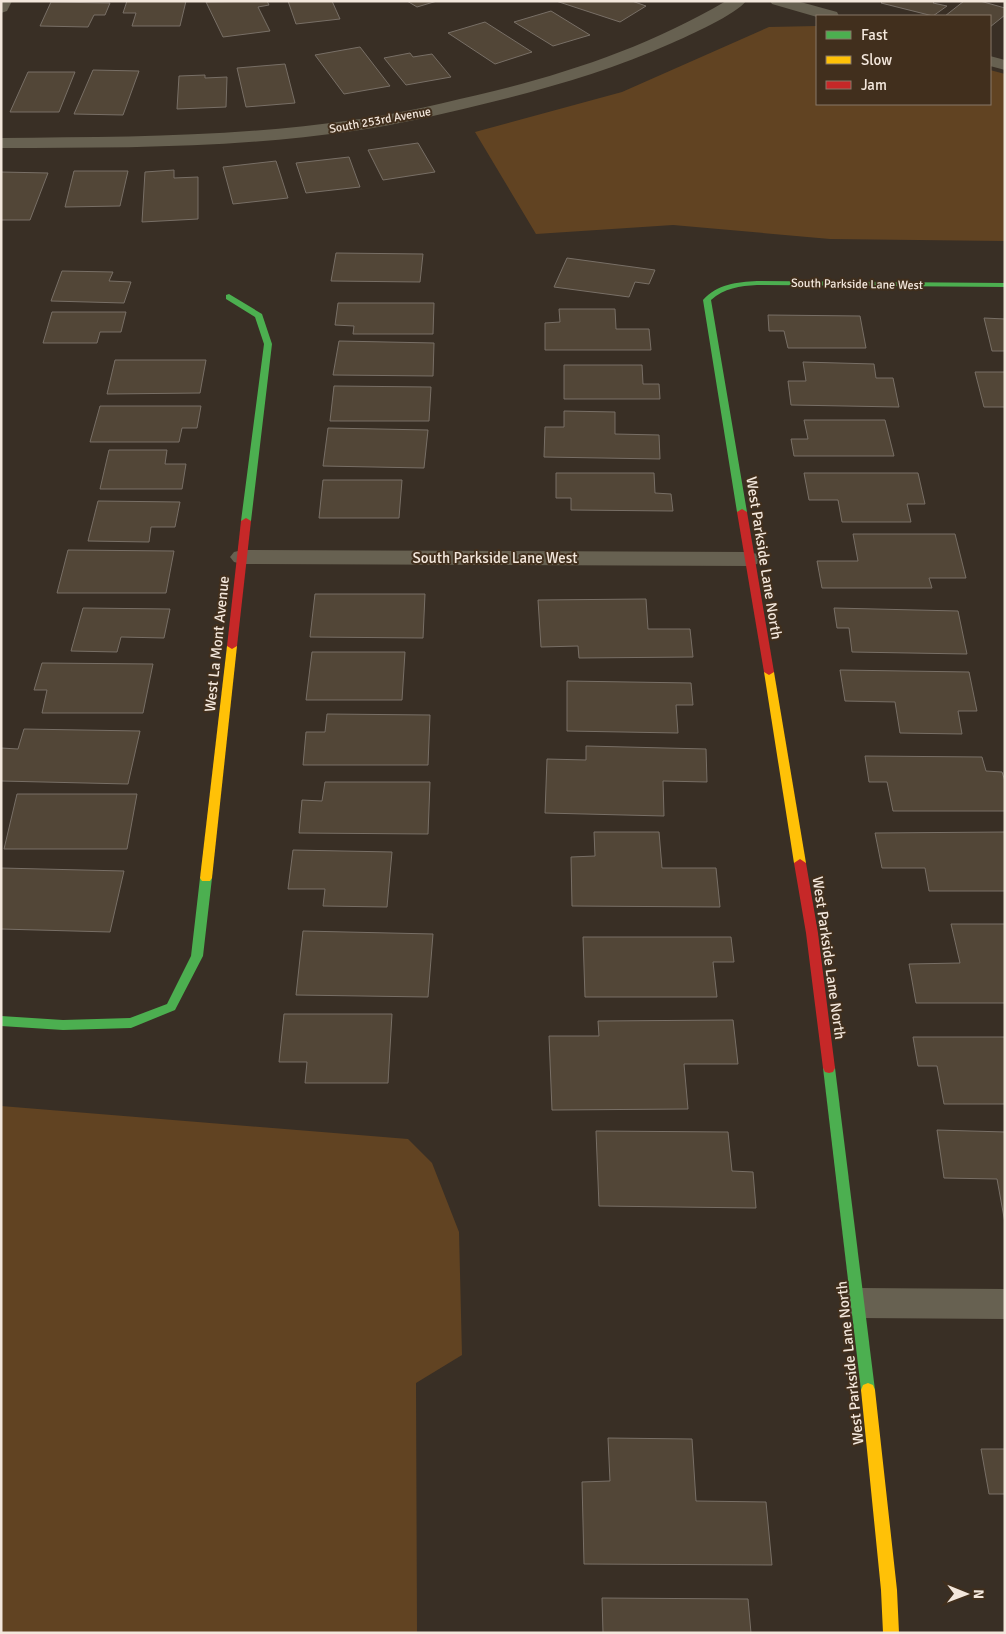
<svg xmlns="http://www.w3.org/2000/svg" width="1006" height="1634" viewBox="0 0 1006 1634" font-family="Signika,sans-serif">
<rect width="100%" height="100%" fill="#392f25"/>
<g fill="#614322">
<polygon points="817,26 817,104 990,104 990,70 1005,74 1005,241 830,239 673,225 536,234 475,132 622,92 769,27"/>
<polygon points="1,1106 408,1139 432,1163 459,1232 462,1355 416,1383 417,1633 1,1633"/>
</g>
<g fill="#524637" stroke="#786f66">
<polygon points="127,1 186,1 180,26 132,26 136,13 123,13"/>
<polygon points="267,1 269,5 258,7 270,31 223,37 206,2"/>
<polygon points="288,1 332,1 340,19 296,24"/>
<polygon points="407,1 437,1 417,7"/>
<polygon points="556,1 632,1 646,6 620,22"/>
<polygon points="883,1 935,1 933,3 947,6 933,16 881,3"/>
<polygon points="964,1 980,1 1005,8 1005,15 990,27 990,16 945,16"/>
<polygon points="51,2 110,3 105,15 94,15 88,27 40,26"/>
<polygon points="551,11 590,35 553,46 514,22"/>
<polygon points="485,22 532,52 495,64 448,33"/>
<polygon points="360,47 390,86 344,94 315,55"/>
<polygon points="410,53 413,57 432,54 451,77 406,85 384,58"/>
<polygon points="285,64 295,103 246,107 237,68"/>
<polygon points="93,70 139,71 123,115 74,114"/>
<polygon points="28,72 75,72 59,112 10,112"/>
<polygon points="205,75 205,78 227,77 226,107 177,109 179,76"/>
<polygon points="418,143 435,172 383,180 368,150"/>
<polygon points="349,157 360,187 306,193 296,163"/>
<polygon points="276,161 288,198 233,204 223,167"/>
<polygon points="174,170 174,178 198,177 198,219 142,222 145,172"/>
<polygon points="74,171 128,171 120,206 65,207"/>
<polygon points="1,172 48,173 30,220 1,220"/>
<polygon points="336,253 423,254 420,282 331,281"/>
<polygon points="567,258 655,270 649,284 635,282 629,297 554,287"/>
<polygon points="62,271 113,272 109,281 131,282 124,303 51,301"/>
<polygon points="338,303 434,303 433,334 353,334 354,326 335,325"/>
<polygon points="559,309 615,309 616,329 649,329 651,350 545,350 545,323 560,322"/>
<polygon points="52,312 126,312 121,332 100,332 97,343 43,343"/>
<polygon points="768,315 860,316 866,348 788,348 784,331 769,331"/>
<polygon points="984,318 1005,319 1005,351 992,351"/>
<polygon points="339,341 434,343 433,376 333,375"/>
<polygon points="115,360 206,360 200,393 107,394"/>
<polygon points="803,362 874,364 876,378 893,378 899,407 791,405 788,381 806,381"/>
<polygon points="564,365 642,365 643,384 659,384 660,399 564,399"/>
<polygon points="975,372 1005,372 1005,407 984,407"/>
<polygon points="334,386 431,387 429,421 330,421"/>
<polygon points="100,406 201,406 197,428 182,428 179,442 90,442"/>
<polygon points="564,411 615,412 615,434 659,435 660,459 544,457 545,427 564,427"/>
<polygon points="804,420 885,420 894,456 794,456 791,439 808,439"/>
<polygon points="328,428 428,430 424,468 323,466"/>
<polygon points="109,450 167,450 165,464 186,464 182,489 100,489"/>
<polygon points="556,473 654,473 655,493 671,494 673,511 571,510 571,498 556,498"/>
<polygon points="804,473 918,473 925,504 907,504 911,522 842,522 838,500 809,500"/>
<polygon points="323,480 402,480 399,518 319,518"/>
<polygon points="98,501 180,502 175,527 151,527 149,542 88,541"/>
<polygon points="853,534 955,534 966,578 929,578 932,588 822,588 817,561 858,561"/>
<polygon points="68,550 174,551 166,593 57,593"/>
<polygon points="315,594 425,594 423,638 310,637"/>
<polygon points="646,599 648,629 690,629 693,657 579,658 578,646 541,647 538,600"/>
<polygon points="83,608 170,609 164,638 121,637 117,652 71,651"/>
<polygon points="834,608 958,611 967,654 852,652 849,628 837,628"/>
<polygon points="312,652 405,652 402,700 306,700"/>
<polygon points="42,663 153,664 143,713 42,713 47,690 34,690"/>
<polygon points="840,670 969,672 977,711 958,711 962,734 900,733 895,702 845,701"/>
<polygon points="567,681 691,683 693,705 676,705 678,733 567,731"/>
<polygon points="327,714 430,715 428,765 303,765 306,732 325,732"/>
<polygon points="24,729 140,731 128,784 1,781 1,748 18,749"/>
<polygon points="586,746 706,749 707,782 663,781 664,816 545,813 547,759 586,760"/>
<polygon points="865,756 982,757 986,771 1002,772 1005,781 1005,811 893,811 887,782 869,782"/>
<polygon points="325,782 430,782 428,834 299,833 302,800 322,801"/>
<polygon points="17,794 137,794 127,849 4,849"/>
<polygon points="594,832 659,832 662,868 716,868 720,907 572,906 571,857 595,856"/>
<polygon points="1005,832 1005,891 929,891 925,868 882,868 875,833"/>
<polygon points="293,850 392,852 387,907 323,906 325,889 288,889"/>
<polygon points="1,868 124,871 110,932 1,929"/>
<polygon points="951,924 1005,924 1005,1003 916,1003 909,964 960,963"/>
<polygon points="303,931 433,934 428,997 296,995"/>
<polygon points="583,937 731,937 734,962 713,962 717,997 585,997"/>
<polygon points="284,1014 392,1014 388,1083 305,1083 307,1062 279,1062"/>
<polygon points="733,1020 738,1064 684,1064 688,1109 552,1110 549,1036 599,1036 598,1021"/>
<polygon points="913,1037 1005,1037 1005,1104 944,1104 937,1066 918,1066"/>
<polygon points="937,1130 1005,1132 1005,1223 997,1179 944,1178"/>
<polygon points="596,1131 728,1132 732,1171 753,1172 756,1208 599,1206"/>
<polygon points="608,1438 692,1439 696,1501 766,1502 772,1565 584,1564 582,1482 610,1481"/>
<polygon points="981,1449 1005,1449 1005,1494 989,1494"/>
<polygon points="602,1598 748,1599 751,1633 603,1633"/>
</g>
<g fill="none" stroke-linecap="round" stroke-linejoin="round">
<g fill="#676151" fill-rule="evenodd">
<polygon points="1,1 12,1 7,11 1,13"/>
<path d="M726,1H746C737,14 688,36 672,43C617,68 559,85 500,100C451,112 402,124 353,131C236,148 119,148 1,148V138C119,137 236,137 353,120C400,114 447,102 494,91C575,71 653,44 726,1Z"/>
<polygon points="770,1 797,1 837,12 839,16 817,17 772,4"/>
<polygon points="990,56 1005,60 1005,70 990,66"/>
<polygon points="242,550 749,552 757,554 761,559 757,564 749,566 242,564 234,562 230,557 234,552"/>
<polygon points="859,1288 1005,1289 1005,1319 859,1318 847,1314 842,1303 847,1292"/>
</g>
<g fill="#4caf50" fill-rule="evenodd">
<path d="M757,281L1005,283V287L757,285C740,286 724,288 711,300L747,512L742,515L737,512L703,300C717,284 737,282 757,281Z"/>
<polygon points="229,294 262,314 272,344 251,521 246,524 241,521 264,344 255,317 226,299 226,295"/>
<polygon points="206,874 210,875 212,878 203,956 175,1010 131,1028 63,1030 1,1026 1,1016 63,1020 130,1018 167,1004 191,956 200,878 202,875"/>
<polygon points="829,1063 833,1064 835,1068 875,1390 873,1395 868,1397 863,1395 861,1390 823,1068 825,1064"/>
</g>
<g fill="#ffc107" fill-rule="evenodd">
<polygon points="232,643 237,646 212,878 210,881 202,881 200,878 227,646"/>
<polygon points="769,669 774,672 806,863 800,867 794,863 764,672"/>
<polygon points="868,1383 873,1385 875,1390 897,1590 899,1633 883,1633 881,1590 861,1390 863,1385"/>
</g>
<g fill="#c62828" fill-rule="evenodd">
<polygon points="742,509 747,512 774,672 769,675 764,672 737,512"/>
<polygon points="246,518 251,521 237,646 232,649 227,646 241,521"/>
<polygon points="800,859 806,863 818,933 835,1068 833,1072 829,1073 825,1072 823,1068 806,933 794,863"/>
</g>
</g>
<g text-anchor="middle" stroke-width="4" stroke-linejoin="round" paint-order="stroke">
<g font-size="12" fill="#f3e7dc" stroke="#412f1d">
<text transform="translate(380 120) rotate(-10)" y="4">South 253rd Avenue</text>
<text transform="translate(857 284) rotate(1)" y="4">South Parkside Lane West</text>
</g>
<g font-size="15" fill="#f3e7dc" stroke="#412f1d">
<text x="495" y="563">South Parkside Lane West</text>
<text transform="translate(764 558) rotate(81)" y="5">West Parkside Lane North</text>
<text transform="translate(217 644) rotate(-84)" y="5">West La Mont Avenue</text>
<text transform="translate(829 958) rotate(82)" y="5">West Parkside Lane North</text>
<text transform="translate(850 1363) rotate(-96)" y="5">West Parkside Lane North</text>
</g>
</g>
<rect width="1006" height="1634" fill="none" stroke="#f3e7dc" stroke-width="5"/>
<rect x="816" y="15" width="175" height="90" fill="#412f1d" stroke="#887969"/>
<rect x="826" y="31" width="25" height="8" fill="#4caf50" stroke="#887969"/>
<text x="861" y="40" font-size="15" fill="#f3e7dc">Fast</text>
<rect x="826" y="56" width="25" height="8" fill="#ffc107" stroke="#887969"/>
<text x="861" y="65" font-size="15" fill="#f3e7dc">Slow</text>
<rect x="826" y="81" width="25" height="8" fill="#c62828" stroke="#887969"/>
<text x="861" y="90" font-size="15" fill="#f3e7dc">Jam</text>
<g transform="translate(966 1594) rotate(91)" stroke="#412f1d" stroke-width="4" paint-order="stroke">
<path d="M0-4L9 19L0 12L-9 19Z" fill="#f3e7dc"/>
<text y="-8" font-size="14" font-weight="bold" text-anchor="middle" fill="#f3e7dc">N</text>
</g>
</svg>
